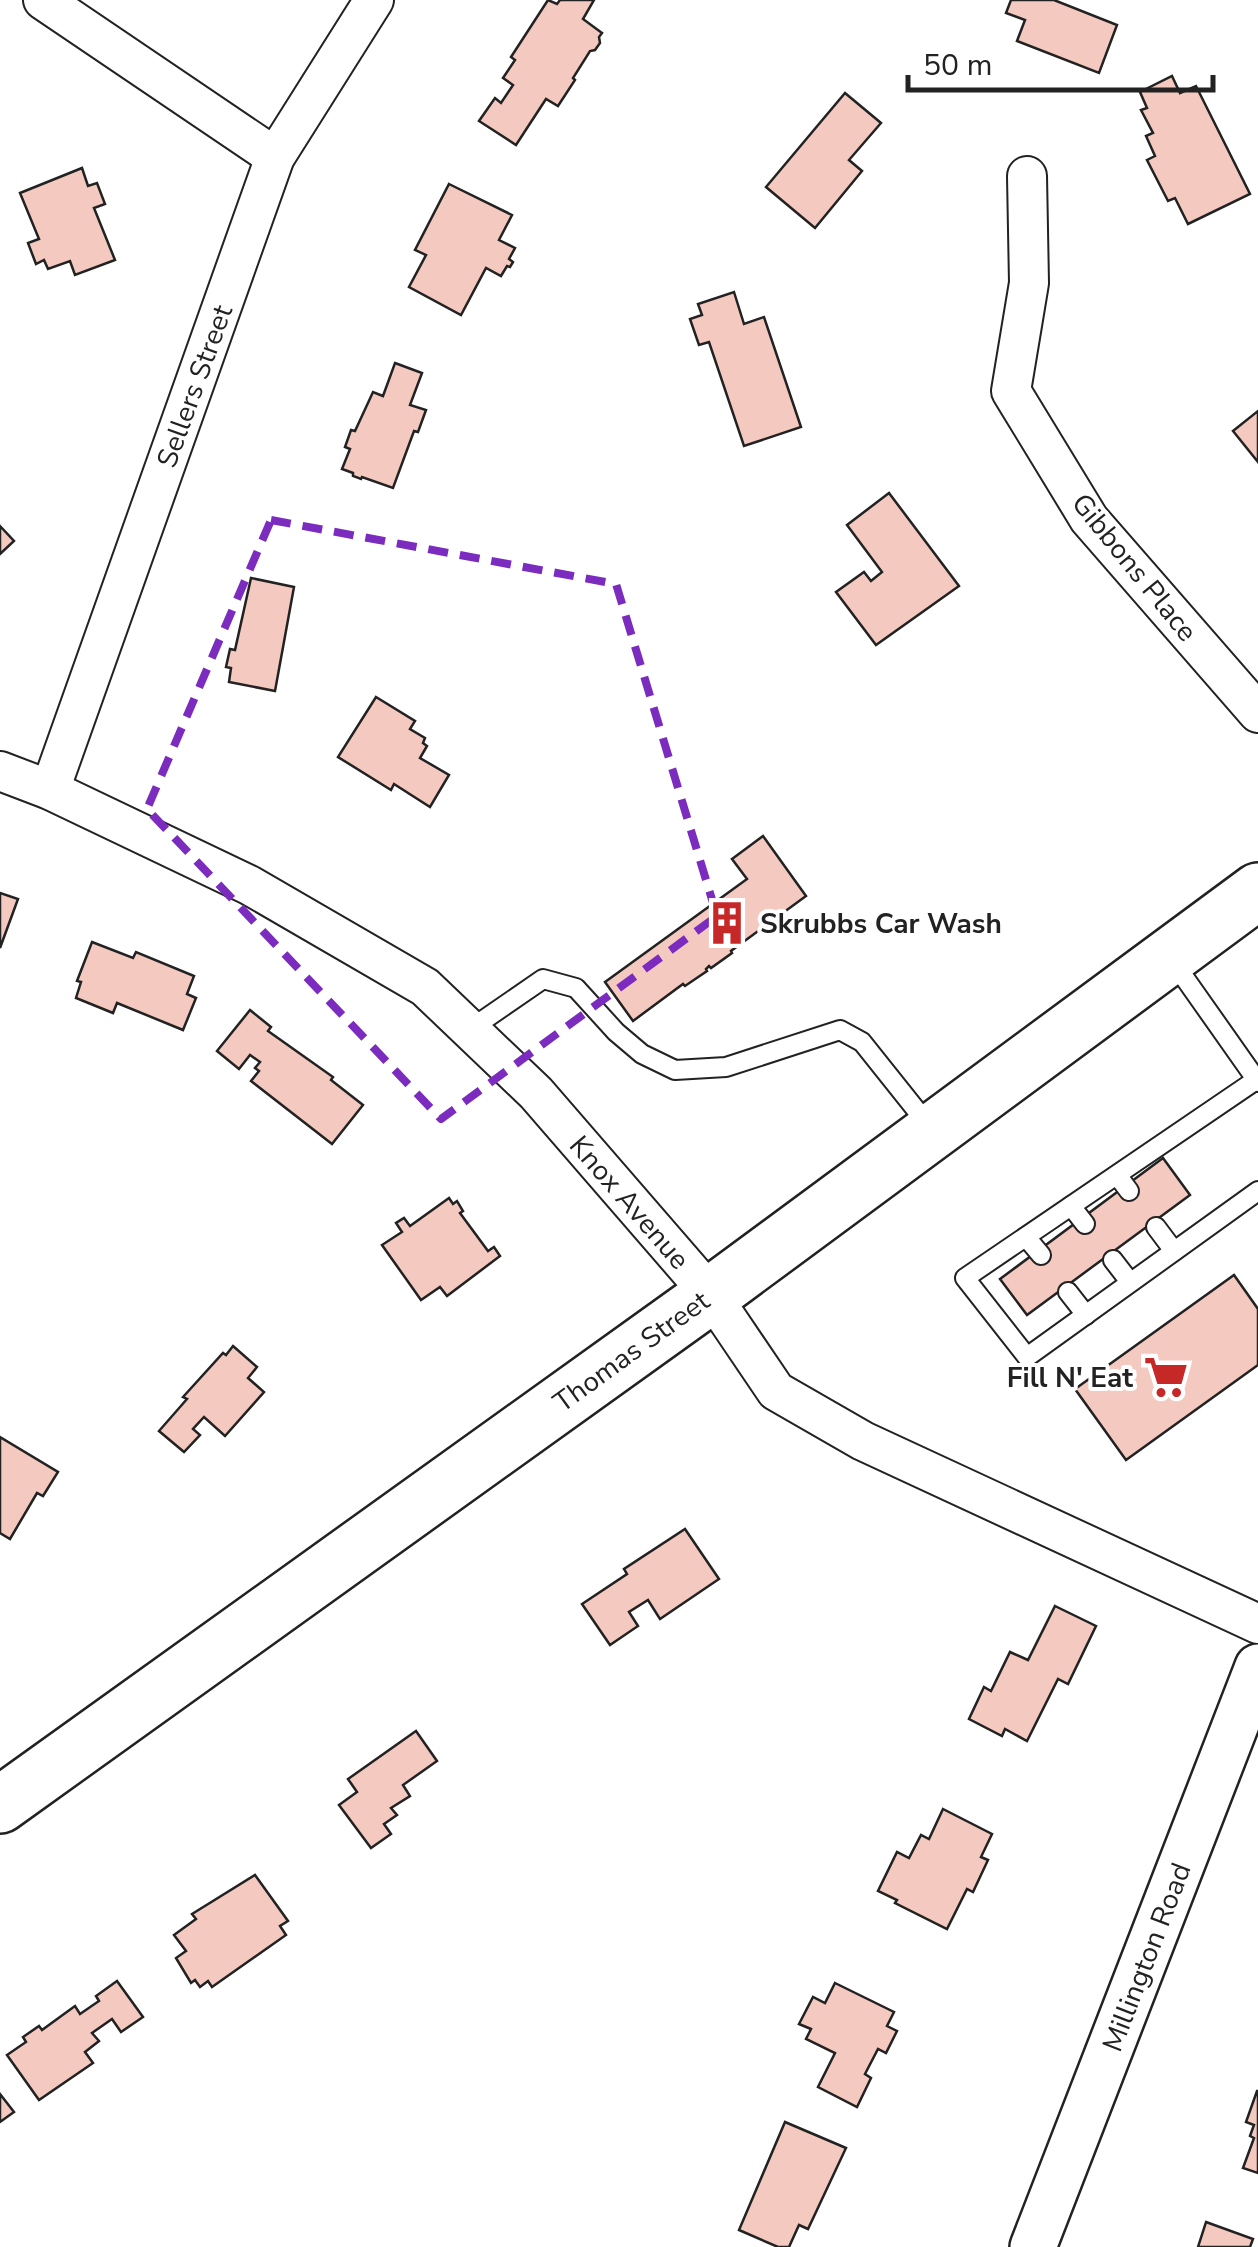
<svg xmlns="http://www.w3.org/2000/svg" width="1258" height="2247" viewBox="0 0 1258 2247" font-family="'Nunito Sans',sans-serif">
<rect width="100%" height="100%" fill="#fff"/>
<g fill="#f3c9c0" stroke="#222" stroke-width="2.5">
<polygon points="548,0 557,4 560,0 594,0 583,19 602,33 599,37 600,43 595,50 590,51 573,78 575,80 558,106 546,99 516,145 479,121 495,98 501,103 513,85 503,78 515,60 511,57"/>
<polygon points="1011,0 1054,0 1117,25 1099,73 1017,41 1025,20 1006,13"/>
<polygon points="1172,76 1180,93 1196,86 1250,194 1188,224 1175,198 1168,201 1147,160 1155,156 1146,136 1153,133 1141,110 1147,108 1140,92"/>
<polygon points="845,93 881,123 849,160 862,171 815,228 766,187"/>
<polygon points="82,168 88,186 97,183 105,204 94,208 115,260 75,275 70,261 48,269 44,260 36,264 28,243 39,239 20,193"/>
<polygon points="449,184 512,215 499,240 515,248 509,259 513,262 510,267 507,266 501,276 486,268 461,315 409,287 426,255 415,250"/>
<polygon points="734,292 744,324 764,317 801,427 744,446 709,342 699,345 690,319 702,315 698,304"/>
<polygon points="395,363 422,373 410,405 426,410 418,432 414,431 393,488 362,477 361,479 353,476 353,473 342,469 350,449 345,447 351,430 355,431 373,392 383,396"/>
<polygon points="1258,411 1258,462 1233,431"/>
<polygon points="889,493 959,586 876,645 836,592 864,572 871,581 882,572 847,525"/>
<polygon points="0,526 14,541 0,554"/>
<polygon points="251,578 294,587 275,691 229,682 231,668 226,667 230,649 235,650"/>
<polygon points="376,697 415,721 410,729 425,738 423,743 427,746 420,758 449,775 430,807 394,784 391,790 338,757"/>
<polygon points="763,836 806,896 731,951 732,953 711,968 709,966 706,969 707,971 685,986 683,984 633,1021 605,982 747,879 732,859"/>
<polygon points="0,893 18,899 0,948"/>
<polygon points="92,942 133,958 136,952 194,976 187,994 196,998 183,1030 117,1003 113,1013 76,998 81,982 77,981"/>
<polygon points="250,1010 271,1027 268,1031 333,1077 331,1080 363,1105 332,1144 251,1081 259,1071 255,1068 260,1062 250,1055 239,1069 217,1051"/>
<polygon points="1163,1158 1190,1195 1027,1315 1000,1279"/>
<polygon points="449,1198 453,1204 457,1201 463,1211 460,1213 488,1251 494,1247 500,1256 447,1296 440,1287 421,1300 382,1245 402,1232 396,1223 404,1218 410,1226"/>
<polygon points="1234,1275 1258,1309 1258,1365 1126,1460 1075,1389"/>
<polygon points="233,1346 257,1367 248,1378 264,1392 225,1436 204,1417 193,1429 200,1435 184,1452 159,1431 187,1399 183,1397 223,1353 226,1355"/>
<polygon points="0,1437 58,1472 43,1496 37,1493 10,1539 0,1533"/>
<polygon points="685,1529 719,1579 660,1619 648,1600 629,1612 638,1626 610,1645 582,1604 627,1574 624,1569"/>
<polygon points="1055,1606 1096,1626 1068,1684 1058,1679 1027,1741 1005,1729 1002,1736 969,1719 984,1687 991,1691 1010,1652 1028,1660"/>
<polygon points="416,1731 437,1761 403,1785 410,1796 391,1808 397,1815 384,1824 391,1834 371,1848 339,1805 357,1792 348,1779"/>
<polygon points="943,1809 992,1834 981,1857 988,1860 973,1892 967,1889 947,1929 895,1903 897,1900 878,1891 897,1852 909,1858 921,1835 929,1839"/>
<polygon points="255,1875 288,1921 280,1926 286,1935 212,1987 208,1981 200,1987 195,1980 191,1983 176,1958 186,1951 174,1935 196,1919 192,1914"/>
<polygon points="117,1981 143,2017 121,2032 112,2019 92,2033 99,2041 85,2052 93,2063 39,2100 7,2055 26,2042 23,2037 39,2026 42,2030 75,2006 80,2014 99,2001 96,1996"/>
<polygon points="835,1983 894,2012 887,2026 897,2031 886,2053 878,2049 865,2074 871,2078 857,2107 818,2087 835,2053 806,2039 811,2029 799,2024 813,1997 825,2003"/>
<polygon points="1257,2091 1258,2091 1258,2173 1243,2168 1254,2138 1250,2136 1254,2125 1246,2122"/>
<polygon points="0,2094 14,2112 0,2122"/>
<polygon points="785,2122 846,2148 808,2229 799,2225 789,2247 778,2247 739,2230"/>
<polygon points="1206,2222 1253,2239 1250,2247 1198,2247"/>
</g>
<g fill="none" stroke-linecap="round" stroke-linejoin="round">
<g stroke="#222" stroke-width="22">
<g id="service">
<polyline points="1172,960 1258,1082"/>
<polyline points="469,1030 543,979 576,988 616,1032 642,1054 675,1070 726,1067 840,1030 862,1042 929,1126"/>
<polyline points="1256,1080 965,1278 1027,1357 1258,1191"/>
<polyline points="1117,1175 1129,1191"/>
<polyline points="1071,1206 1085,1224"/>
<polyline points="1156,1227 1174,1251"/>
<polyline points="1026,1237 1041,1255"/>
<polyline points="1113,1260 1130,1282"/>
<polyline points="1068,1292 1086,1315"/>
</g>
</g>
<g stroke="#222" stroke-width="42">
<g id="minor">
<polyline points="43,0 275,157"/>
<polyline points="1027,176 1029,283 1011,391 1089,519 1258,713"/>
<polyline points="0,771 50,790 249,885 425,987 536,1093 711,1295 776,1391 863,1441 1258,1624"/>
<polyline points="50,790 275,157 374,0"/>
</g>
</g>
<g stroke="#222" stroke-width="50">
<polyline id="tertiary" points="1033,2247 1258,1667"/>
</g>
<g stroke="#222" stroke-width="60">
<polyline id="trunk" points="0,1805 711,1295 1258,891"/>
</g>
<use href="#service" stroke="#fff" stroke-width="18"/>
<use href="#minor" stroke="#fff" stroke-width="38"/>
<use href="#tertiary" stroke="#fff" stroke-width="45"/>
<use href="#trunk" stroke="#fff" stroke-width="55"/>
</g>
<path fill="none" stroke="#7b2cbf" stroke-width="8" stroke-dasharray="20 12" stroke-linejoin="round" d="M271,520L616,584L717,916L441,1119L147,809Z"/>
<defs>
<g id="building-bare" transform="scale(3.45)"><path d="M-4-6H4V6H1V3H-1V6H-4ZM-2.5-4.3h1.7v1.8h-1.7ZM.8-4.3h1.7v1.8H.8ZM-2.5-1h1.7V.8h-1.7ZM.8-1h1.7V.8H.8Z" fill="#c62828" stroke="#fff" stroke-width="2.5" paint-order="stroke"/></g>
<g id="supermarket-bare" transform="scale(3.45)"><path d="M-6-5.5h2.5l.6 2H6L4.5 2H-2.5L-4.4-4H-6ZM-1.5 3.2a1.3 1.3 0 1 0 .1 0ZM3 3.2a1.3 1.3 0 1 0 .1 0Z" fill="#c62828" stroke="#fff" stroke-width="2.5" paint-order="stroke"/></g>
</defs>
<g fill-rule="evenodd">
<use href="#building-bare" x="727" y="923"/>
<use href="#supermarket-bare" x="1166" y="1377"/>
</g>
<g text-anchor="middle" stroke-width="8" stroke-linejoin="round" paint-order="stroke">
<g font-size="28" fill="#222" stroke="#fff">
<text transform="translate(194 386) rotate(-70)" y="10">Sellers Street</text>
<text transform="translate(1135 567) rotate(51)" y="10">Gibbons Place</text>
<text transform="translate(630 1202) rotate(49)" y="10">Knox Avenue</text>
<text transform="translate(631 1351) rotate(-36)" y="10">Thomas Street</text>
<text transform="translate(1146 1957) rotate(-69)" y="10">Millington Road</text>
</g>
<g font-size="28" font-weight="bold" fill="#222" stroke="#fff" text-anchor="start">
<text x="760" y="933">Skrubbs Car Wash</text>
<text x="1133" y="1387" text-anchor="end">Fill N' Eat</text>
</g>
</g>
<path d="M908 75v15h305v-15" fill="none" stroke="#222222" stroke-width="5"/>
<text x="923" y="75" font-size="30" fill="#222222" stroke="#ffffff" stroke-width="8" paint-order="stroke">50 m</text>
</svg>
